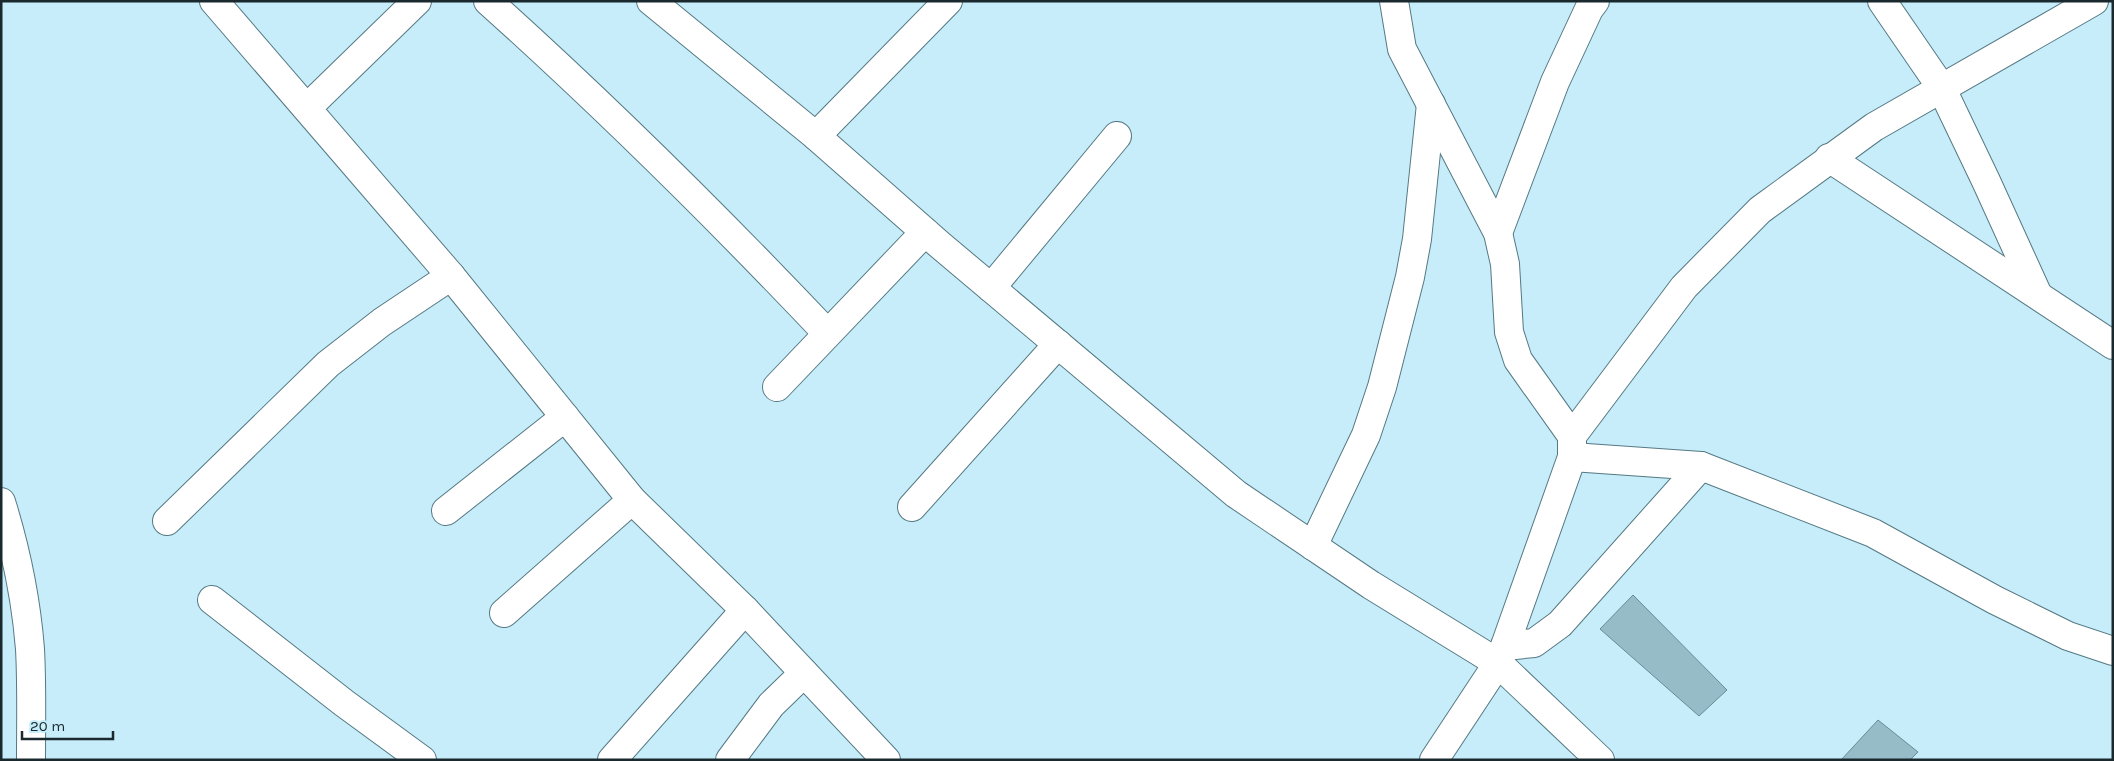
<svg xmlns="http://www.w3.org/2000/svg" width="2114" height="761" viewBox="0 0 2114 761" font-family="Karla,sans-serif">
<rect width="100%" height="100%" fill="#c6edf9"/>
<g fill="#96bcc7" stroke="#688c97">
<polygon points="1633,595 1727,690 1699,716 1600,629"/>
<polygon points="1878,720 1918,752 1910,760 1841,760"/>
</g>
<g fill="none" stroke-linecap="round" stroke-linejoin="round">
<g stroke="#557983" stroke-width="30">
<g id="street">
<polyline points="214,1 451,276 632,500 745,610 886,760"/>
<path d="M488,1C606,107 718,218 827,333"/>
<polyline points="651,1 816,136 940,245 1236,494 1371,585 1498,663 1600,760"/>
<polyline points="1882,1 1941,87 1986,181 2037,293"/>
<polyline points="307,108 417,1"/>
<polyline points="816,136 948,1"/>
<polyline points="1829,158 2113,345"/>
<polyline points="1498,233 1555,82 1589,9 1595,1"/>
<polyline points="991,288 1117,136"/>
<polyline points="777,387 925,232"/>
<polyline points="1572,436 1684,287 1760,210 1874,127 2094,1"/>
<polyline points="1572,457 1701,466 1873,533 1995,600 2068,636 2113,651"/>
<polyline points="912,507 1058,344"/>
<polyline points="446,511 565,417"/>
<polyline points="167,521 328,364 382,322 451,276"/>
<polyline points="1313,546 1366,435 1382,387 1410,277 1417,239 1431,104"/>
<polyline points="212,600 344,703 422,760"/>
<polyline points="504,613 632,500"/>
<polyline points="1505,646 1534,643 1560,624 1701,466"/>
<polyline points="612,760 745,610"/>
<polyline points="730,760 771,705 804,673"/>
</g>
</g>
<g stroke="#557983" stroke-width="30">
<g id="secondary">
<polyline points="1394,1 1402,49 1498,233 1505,264 1509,332 1518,360 1572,436 1572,457 1505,646 1498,663 1434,760"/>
<path d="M1,502C16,550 26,599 30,649C32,685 31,723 31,760"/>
</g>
</g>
<use href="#street" stroke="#fff" stroke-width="28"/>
<use href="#secondary" stroke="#fff" stroke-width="28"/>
</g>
<rect width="2114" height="761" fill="none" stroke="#1a292e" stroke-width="5"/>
<path d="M22 731v8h91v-8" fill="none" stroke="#1a292e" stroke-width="2.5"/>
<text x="30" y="731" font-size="15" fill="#1a292e" stroke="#c6edf9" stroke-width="4" paint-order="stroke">20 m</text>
</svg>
